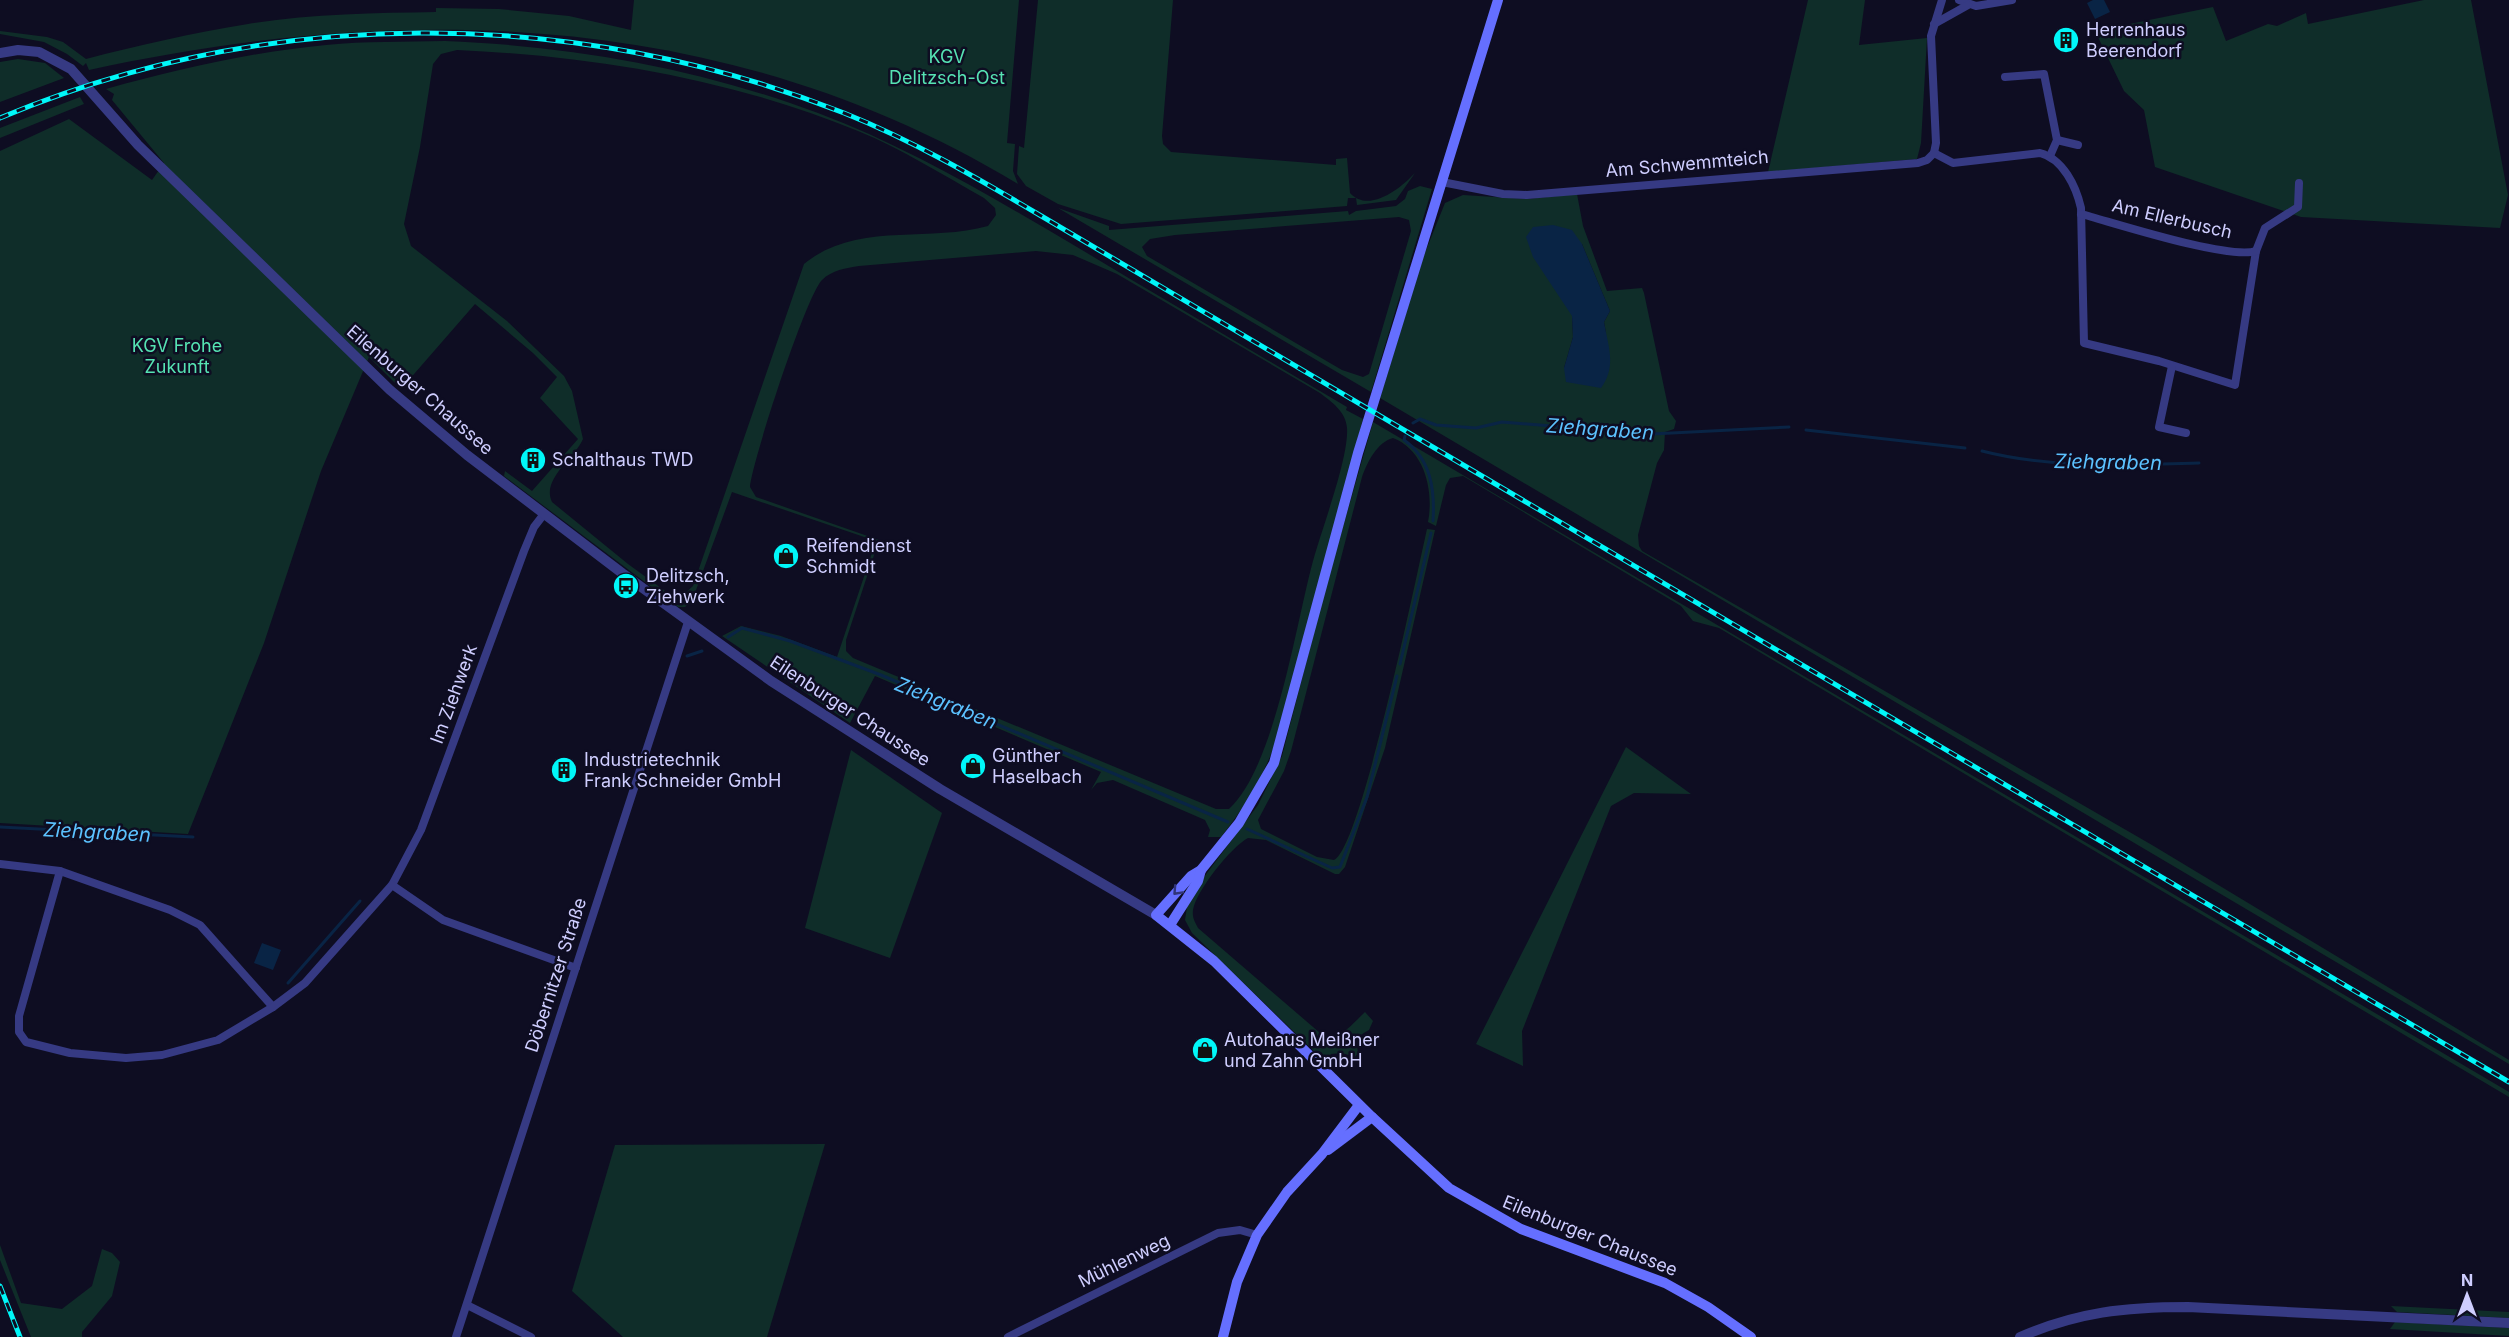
<svg xmlns="http://www.w3.org/2000/svg" width="2509" height="1337" viewBox="0 0 2509 1337" font-family="Inter,sans-serif">
<rect width="100%" height="100%" fill="#0e0d22"/>
<g fill="#0f2d29" fill-rule="evenodd">
<path d="M634,0H1019L1007,143L1015,144L1013,171L1018,184C732,11 408,0 89,70L86,63L83,66L67,54L44,42L0,34V31L47,37L63,42L86,59C139,45 193,33 248,24C309,14 374,13 436,12V8L499,9L569,16L631,30Z"/>
<path d="M1038,0H1173L1162,136L1163,144L1171,152L1336,165V159L1347,158L1350,193C1369,214 1401,188 1415,173L1396,200L1357,205L1356,198H1348L1347,206L1121,224L1058,204L1026,186L1017,174L1019,146L1024,148Z"/>
<polygon points="1808,0 1865,0 1859,45 1927,38 1921,143 1917,159 1768,172"/>
<polygon points="2424,0 2471,0 2508,195 2500,228 2301,217 2155,167 2144,110 2124,91 2095,31 2213,7 2226,41 2268,24 2277,26 2306,13 2308,24"/>
<path d="M445,41C573,46 698,68 818,113C911,148 997,200 1082,250C1170,303 1259,355 1347,407L1346,410L1363,419L1275,744C1262,779 1244,808 1221,837H1208L1210,830L1205,820L1113,780L1097,783L1091,790L1101,772L875,676L850,723L722,636L741,626L781,636L837,657L876,541L732,492L692,601L685,607H678L504,476L505,471L532,491L578,439L540,398L557,377L533,353L475,304L401,389L369,357L321,471L264,643L188,834L0,823V151L69,119L152,180L164,163L112,100L114,94L106,89C178,69 251,52 326,45C365,41 405,42 445,41ZM457,50C594,56 731,79 858,131C902,149 943,175 984,198L995,208L996,215L988,226C927,243 856,221 804,264L693,586L683,595L672,596L628,564L552,502C541,479 575,458 583,439L572,391L564,376L507,321L411,246L404,224L420,147L433,64L441,54ZM1036,251L1073,255L1117,274L1320,393C1332,402 1346,412 1347,428C1349,458 1322,528 1313,561C1296,623 1275,767 1229,809H1216L853,658L846,651V640L879,540L756,497L750,487C752,462 806,296 822,280C832,270 846,268 859,266Z"/>
<polygon points="18,59 45,63 64,78 0,102 0,62"/>
<polygon points="80,97 84,104 0,138 0,128"/>
<path d="M1420,186L1432,189L1371,392L1058,208L1109,226V230L1348,211L1349,215L1356,211L1396,206L1405,199L1408,191ZM1399,217L1409,220L1411,231L1369,374L1363,377L1342,370L1147,256L1142,247L1150,239L1175,235Z"/>
<path d="M1577,194L1583,226L1607,291L1642,288L1644,293L1669,411L1676,421L1674,429L1665,432L1664,450L1657,463L1638,535L1639,546L1642,551L2152,845L2509,1060V1064L1380,398L1424,255L1445,203L1463,195L1528,199ZM1582,244L1610,311L1604,322L1606,333L1564,368L1573,337L1572,316Z"/>
<path d="M1373,422L2509,1092V1097L1719,628L1693,621L1681,606L1463,476L1450,478L1446,485L1436,526L1428,522C1434,492 1425,450 1393,438C1377,442 1367,463 1362,477L1291,751L1284,771L1258,820L1261,829L1317,857L1334,860C1361,848 1417,573 1427,529L1435,530L1385,748L1345,867L1339,874H1335L1266,840L1248,838C1231,847 1196,891 1193,910C1192,918 1195,922 1198,928L1320,1033C1340,1042 1352,1024 1365,1012L1373,1021L1369,1030C1357,1036 1356,1040 1358,1053L1355,1057L1342,1053L1331,1054L1325,1062L1192,933L1185,920L1187,907L1201,881L1258,805L1282,756L1325,590Z"/>
<polygon points="1626,747 1691,794 1634,793 1611,806 1522,1031 1523,1066 1476,1044"/>
<polygon points="851,750 942,813 890,958 805,928"/>
<polygon points="825,1144 767,1337 623,1337 572,1291 615,1145"/>
<polygon points="0,1245 21,1303 62,1309 92,1286 102,1249 112,1253 120,1262 112,1296 82,1332 82,1337 31,1337 0,1260"/>
<polygon points="2391,1306 2509,1312 2509,1318 2397,1312"/>
<polygon points="2395,1322 2509,1328 2509,1336 2390,1329"/>
</g>
<g fill="#092445">
<polygon points="2093,0 2104,0 2110,12 2095,19 2087,3"/>
<path d="M1553,225L1572,230L1582,244L1610,311L1604,322C1608,346 1617,366 1601,388L1566,382L1564,368L1573,337L1572,316L1533,257L1526,237L1533,227Z"/>
<polygon points="262,943 281,950 273,970 254,963"/>
</g>
<g fill="none" stroke-linecap="round" stroke-linejoin="round">
<g stroke="#092445" stroke-width="3">
<polyline points="1413,423 1420,419 1436,425 1476,428 1502,422 1652,434 1789,427"/>
<polyline points="1806,430 1965,448"/>
<path d="M1405,436L1404,440C1431,459 1435,490 1433,521"/>
<path d="M1982,451C2052,469 2127,465 2199,463"/>
<polyline points="728,637 742,628 790,641 881,675 1228,822"/>
<polyline points="687,656 702,651"/>
<polyline points="1400,664 1431,533"/>
<polyline points="0,827 193,837"/>
<polyline points="1247,829 1332,868 1340,867 1367,797 1397,676"/>
<polyline points="288,983 360,901"/>
</g>
<g stroke="#363a83" stroke-width="8">
<polyline points="1959,0 1976,6 2012,0"/>
<polyline points="1934,24 1968,5"/>
<polyline points="2005,77 2044,74 2057,140 2050,156"/>
<polyline points="2057,140 2078,145"/>
<path d="M1934,153L1953,163L2040,153C2063,159 2076,186 2081,208L2084,343L2159,361L2235,385L2256,251L2265,228L2298,207L2299,183"/>
<polyline points="1934,153 1936,143 1931,36 1942,0"/>
<polyline points="1442,182 1503,194 1527,195 1918,163 1927,160 1934,153"/>
<path d="M2081,214C2115,223 2228,260 2256,251"/>
<polyline points="2172,366 2159,427 2186,433"/>
<polyline points="0,864 60,871 170,910 200,925 273,1007"/>
<polyline points="60,871 19,1016 19,1032 26,1042 70,1053 126,1058 162,1055 218,1040 273,1007 305,983 392,885 421,830 524,551 534,527 544,514"/>
<polyline points="392,885 443,920 576,968"/>
<polyline points="467,1305 531,1337"/>
<polyline points="456,1337 688,622"/>
<polyline points="1008,1337 1218,1233 1240,1230 1257,1235"/>
</g>
<g stroke="#363a83" stroke-width="10">
<polyline points="0,53 18,50 39,52 71,69 138,145 390,390 467,455 622,573 771,681 940,789 1156,915"/>
<path d="M2020,1337C2078,1312 2125,1307 2188,1307L2509,1323"/>
</g>
<g stroke="#656fff" stroke-width="10">
<polyline points="1498,0 1358,453 1274,763 1239,823 1201,870 1191,876 1156,915 1214,961 1372,1117 1449,1188 1521,1229 1665,1283 1708,1307 1751,1337"/>
<polyline points="1170,925 1198,881 1201,870"/>
<polyline points="1328,1150 1372,1117"/>
<polyline points="1223,1337 1237,1282 1257,1235 1287,1192 1322,1154 1359,1105"/>
</g>
<g stroke="#00f7f9" stroke-width="5">
<g id="rail">
<path d="M0,118C269,5 573,6 844,113C914,141 979,179 1043,217L2509,1082"/>
<polyline points="0,1286 20,1337"/>
</g>
</g>
<use href="#rail" stroke="#0e0d22" stroke-width="3" stroke-dasharray="9" stroke-linecap="butt"/>
</g>
<defs><path id="oneway-chevron" d="M-2-3.5L2.5 0L-2 3.5" fill="none" stroke-width="1.6" stroke-linecap="round" stroke-linejoin="round" transform="scale(1.5)"/></defs>
<use stroke="#31347a" href="#oneway-chevron" transform="translate(1177 891) rotate(133)"/>
<defs>
<g id="building-disc" transform="scale(1.35)"><circle r="9.5" fill="#00f7f9" stroke="#0e0d22"/><path d="M-4-6H4V6H1V3H-1V6H-4ZM-2.5-4.3h1.7v1.8h-1.7ZM.8-4.3h1.7v1.8H.8ZM-2.5-1h1.7V.8h-1.7ZM.8-1h1.7V.8H.8Z" fill="#111"/></g>
<g id="shop-disc" transform="scale(1.35)"><circle r="9.5" fill="#00f7f9" stroke="#0e0d22"/><path d="M-5-2.5h2.3a2.7 3.5 0 0 1 5.4 0H5L5.5 6h-11ZM-1.5-2.5h3a1.5 2.3 0 0 0-3 0Z" fill="#111"/></g>
<g id="bus-disc" transform="scale(1.35)"><circle r="9.5" fill="#00f7f9" stroke="#0e0d22"/><path d="M-5-6H5V4H4V6H2V4H-2V6H-4V4H-5ZM-3.5-4V0h7V-4ZM-3.5 1.2v1.5H-2V1.2ZM2 1.2v1.5H3.5V1.2Z" fill="#111"/></g>
</defs>
<g fill-rule="evenodd">
<use href="#building-disc" x="2066" y="40"/>
<use href="#building-disc" x="533" y="460"/>
<use href="#shop-disc" x="786" y="556"/>
<use href="#bus-disc" x="626" y="586"/>
<use href="#shop-disc" x="973" y="766"/>
<use href="#building-disc" x="564" y="770"/>
<use href="#shop-disc" x="1205" y="1050"/>
</g>
<g text-anchor="middle" stroke-width="5" stroke-linejoin="round" paint-order="stroke">
<g font-size="18" fill="#cfceff" stroke="#0e0d22" text-anchor="start">
<text x="2086" y="36">Herrenhaus<tspan x="2086" dy="21">Beerendorf</tspan></text>
<text x="552" y="466">Schalthaus TWD</text>
<text x="806" y="552">Reifendienst<tspan x="806" dy="21">Schmidt</tspan></text>
<text x="646" y="582">Delitzsch,<tspan x="646" dy="21">Ziehwerk</tspan></text>
<text x="992" y="762">Günther<tspan x="992" dy="21">Haselbach</tspan></text>
<text x="584" y="766">Industrietechnik<tspan x="584" dy="21">Frank Schneider GmbH</tspan></text>
<text x="1224" y="1046">Autohaus Meißner<tspan x="1224" dy="21">und Zahn GmbH</tspan></text>
</g>
<g font-size="18" fill="#56e3b3" stroke="#0e0d22">
<text x="947" y="63">KGV<tspan x="947" dy="21">Delitzsch-Ost</tspan></text>
<text x="177" y="352">KGV Frohe<tspan x="177" dy="21">Zukunft</tspan></text>
</g>
<g font-size="18" fill="#cfceff" stroke="#0e0d22">
<text transform="translate(1687 164) rotate(-5)" y="6">Am Schwemmteich</text>
<text transform="translate(2172 219) rotate(13)" y="6">Am Ellerbusch</text>
<text transform="translate(420 390) rotate(41)" y="6">Eilenburger Chaussee</text>
<text transform="translate(454 694) rotate(-70)" y="6">Im Ziehwerk</text>
<text transform="translate(850 711) rotate(33)" y="6">Eilenburger Chaussee</text>
<text transform="translate(556 975) rotate(-72)" y="6">Döbernitzer Straße</text>
<text transform="translate(1590 1236) rotate(22)" y="6">Eilenburger Chaussee</text>
<text transform="translate(1124 1261) rotate(-26)" y="6">Mühlenweg</text>
</g>
<g font-size="20" font-style="italic" fill="#5cc2ff" stroke="#0e0d22">
<text transform="translate(1600 429) rotate(4)" y="7">Ziehgraben</text>
<text transform="translate(2108 462) rotate(1)" y="7">Ziehgraben</text>
<text transform="translate(946 703) rotate(22)" y="7">Ziehgraben</text>
<text transform="translate(97 832) rotate(3)" y="7">Ziehgraben</text>
</g>
</g>
<g transform="translate(2467 1295)" stroke="#0e0d22" stroke-width="4.5" paint-order="stroke">
<path d="M0-4.5L10 22L0 15L-10 22Z" fill="#cfceff"/>
<text y="-9" font-size="16" font-weight="bold" text-anchor="middle" fill="#cfceff">N</text>
</g>
</svg>
